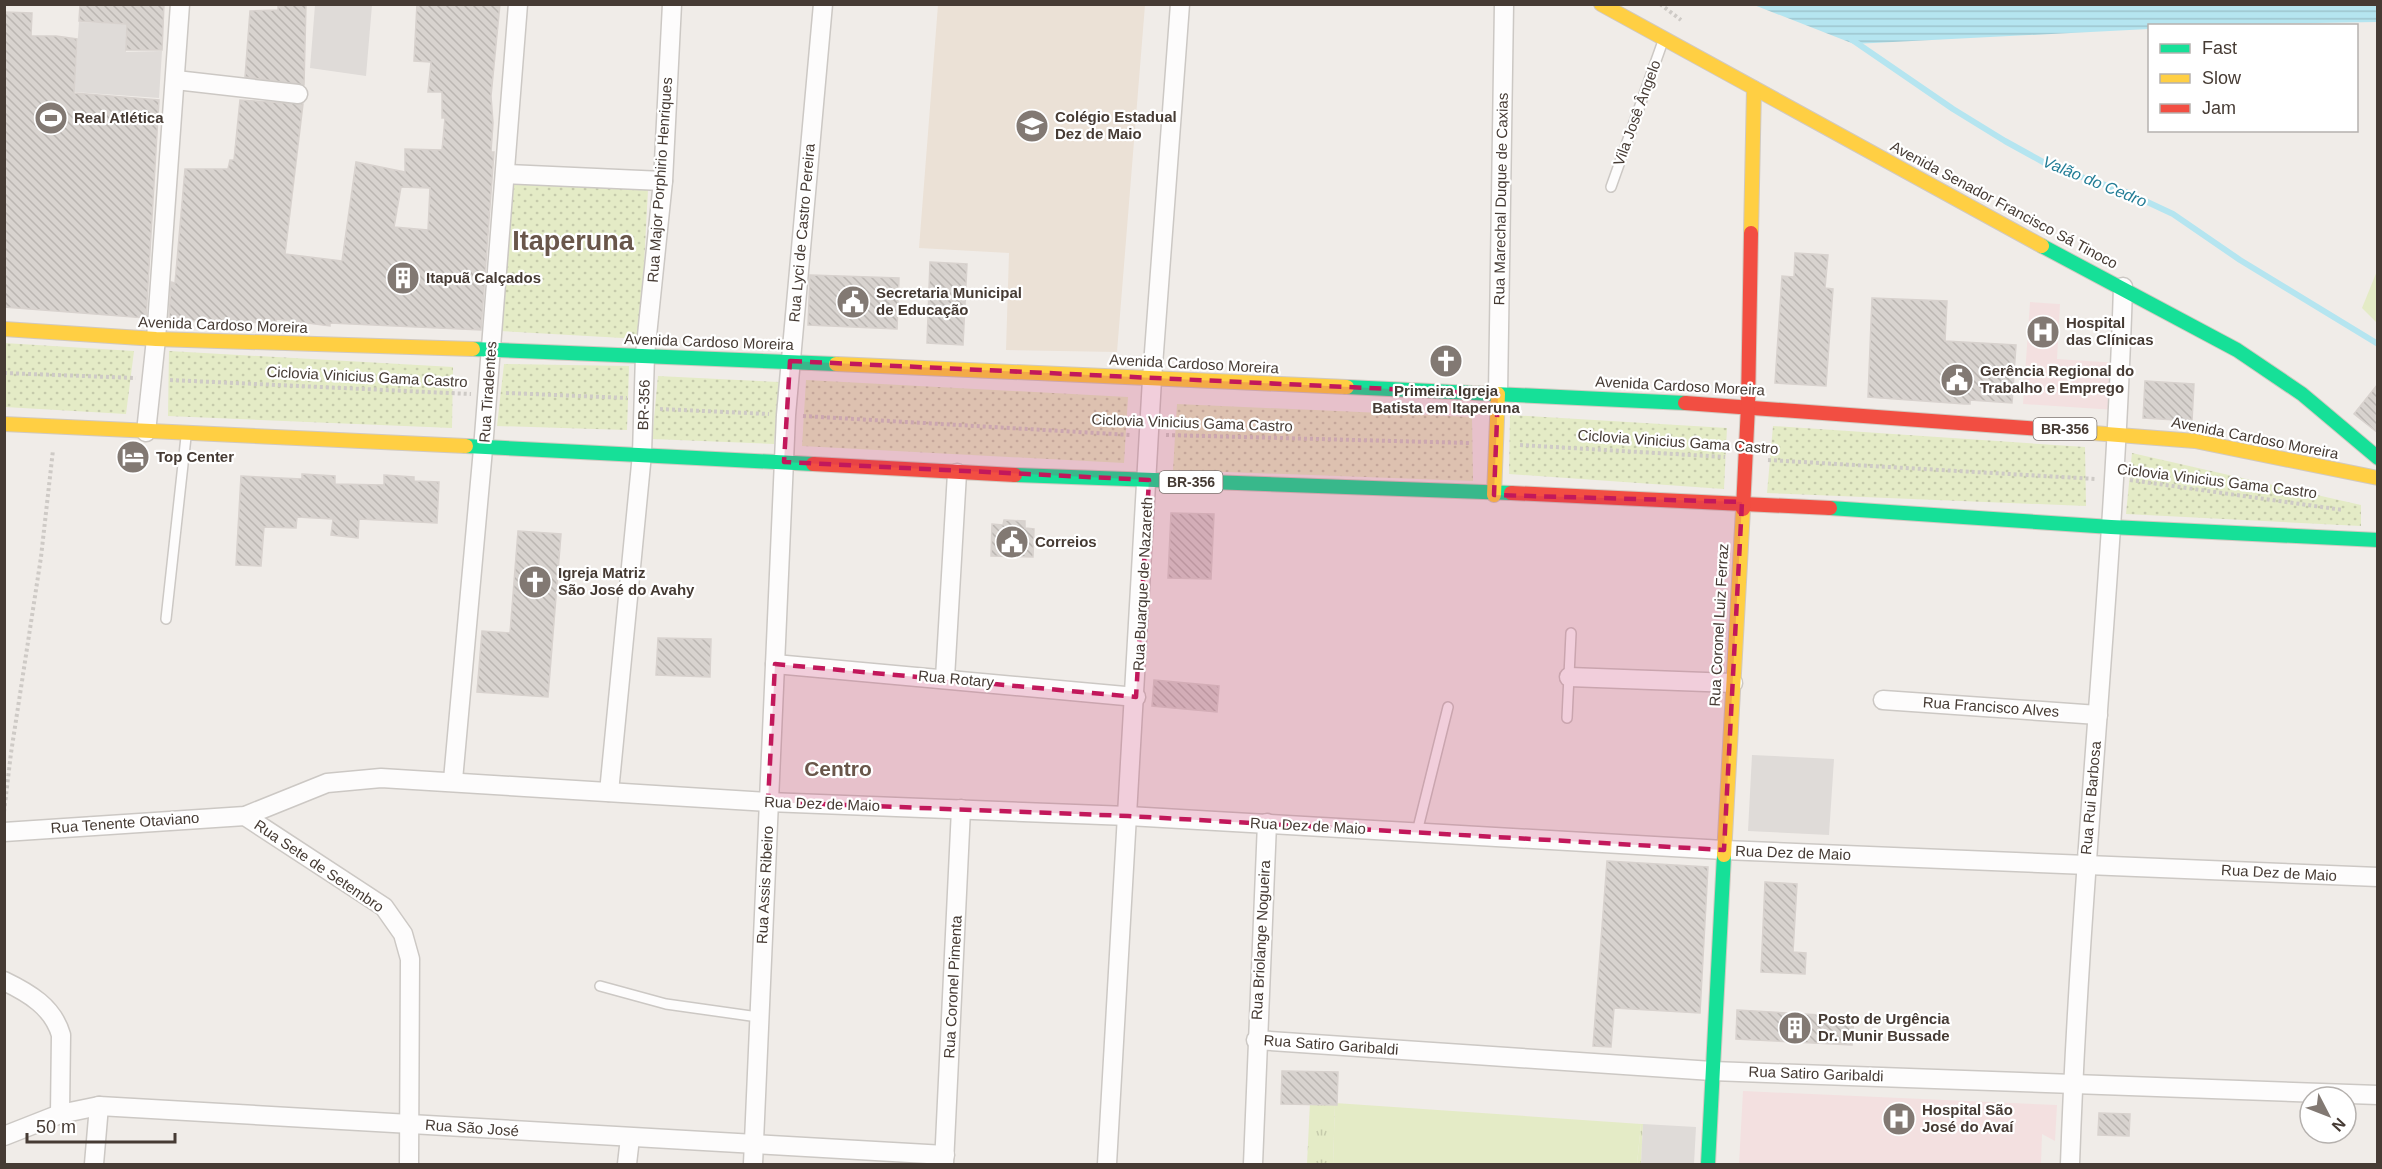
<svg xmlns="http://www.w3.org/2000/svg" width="2382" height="1169" viewBox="0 0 2382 1169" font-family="Arial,sans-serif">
<defs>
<pattern id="grass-tufts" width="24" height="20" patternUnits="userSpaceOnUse" patternTransform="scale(1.5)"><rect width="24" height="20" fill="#e4ebc6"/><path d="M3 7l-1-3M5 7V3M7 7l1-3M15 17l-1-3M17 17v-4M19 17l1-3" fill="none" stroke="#c5caab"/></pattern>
<pattern id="park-dots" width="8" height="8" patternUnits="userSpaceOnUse" patternTransform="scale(1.5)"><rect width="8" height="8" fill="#e4ebc6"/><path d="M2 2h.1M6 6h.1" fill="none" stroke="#c5caab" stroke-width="1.8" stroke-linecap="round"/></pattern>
<pattern id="water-rules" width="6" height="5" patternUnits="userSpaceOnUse" patternTransform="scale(1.5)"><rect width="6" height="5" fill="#b5e5f0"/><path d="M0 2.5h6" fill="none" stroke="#9dc5ce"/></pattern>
<pattern id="building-back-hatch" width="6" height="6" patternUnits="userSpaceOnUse" patternTransform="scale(1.5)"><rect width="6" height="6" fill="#d8d3cf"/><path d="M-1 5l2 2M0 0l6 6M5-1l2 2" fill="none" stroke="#bbb6b2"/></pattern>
</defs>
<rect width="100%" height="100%" fill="#f0ece8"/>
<polygon fill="#ebe1d6" points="938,5 1145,5 1117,352 1006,350 1009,253 919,248"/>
<g fill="#f3e0e0">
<polygon points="2030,302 2060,304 2057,359 2118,363 2115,410 2023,404"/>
<polygon points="1743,1091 2057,1105 2055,1141 2042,1134 2041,1164 1739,1164"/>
</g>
<g fill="url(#grass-tufts)">
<polygon points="1310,1102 1335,1103 1333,1164 1307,1164"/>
<polygon points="1641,1124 1643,1124 1641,1164 1637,1164"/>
</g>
<g fill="url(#park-dots)">
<polygon points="508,182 648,190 640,339 499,331"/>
<polygon points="4,343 134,351 126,414 5,407"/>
<polygon points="169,351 453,367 452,428 168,416"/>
<polygon points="504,364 629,366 627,430 497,426"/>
<polygon points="658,376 779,382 774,444 652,439"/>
<polygon points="806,380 1128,397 1124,463 802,446"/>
<polygon points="1177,404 1472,417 1473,481 1173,470"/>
<polygon points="1510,415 1727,428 1724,489 1509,474"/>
<polygon points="1773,426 2085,447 2086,506 1767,493"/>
<polygon points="2132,453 2361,505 2361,526 2126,514"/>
</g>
<g fill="#e4ebc6">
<polygon points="2377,271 2377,323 2362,308"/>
<polygon points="1335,1103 1641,1124 1637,1164 1333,1164"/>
</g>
<g fill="#dfdbd8">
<polygon points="315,5 372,5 366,76 310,68"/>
<polygon points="79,22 127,24 126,52 162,51 159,98 74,92"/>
<polygon points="1752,755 1834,759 1829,835 1748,831"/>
<polygon points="1643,1124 1696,1127 1694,1164 1641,1164"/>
</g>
<polygon fill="url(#water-rules)" points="2377,4 2377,22 2150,26 2149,29 1854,44 1754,5"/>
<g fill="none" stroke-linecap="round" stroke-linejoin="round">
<polyline stroke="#b5e5f0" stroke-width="6" points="1851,39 1953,109 2005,141 2052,167 2126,192 2173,214 2240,260 2378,344"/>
</g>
<g fill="url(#building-back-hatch)" stroke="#d8d2ce" stroke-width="1.5" fill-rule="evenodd">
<polygon points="80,4 164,4 162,50 126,50 127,24 79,21"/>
<polygon points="278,4 306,4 304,85 245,77 250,11 278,10"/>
<path d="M417,4H500L491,96L493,123L491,152H494L481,330L330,323V326L276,319V323L169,320L171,282L175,283L185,169H228L230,160H234L240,100L303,104L285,254L342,261L356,162L405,172V149L442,150L445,118H442V92H428L431,62L414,61ZM401,187L430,188L428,230L394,227Z"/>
<polygon points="4,12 32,13 31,36 56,36 77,39 74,93 159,100 146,318 4,307"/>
<polygon points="1795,253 1828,255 1825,288 1833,289 1826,386 1775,383 1782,276 1794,277"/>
<polygon points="930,262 967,264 963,345 927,343"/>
<polygon points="810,275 899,278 897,329 808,325"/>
<polygon points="1872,298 1947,301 1945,341 2016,345 2012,403 1970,400 1970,404 1965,404 1868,397"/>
<polygon points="2145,381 2194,384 2192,421 2143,418"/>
<polygon points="2378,384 2378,433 2354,414"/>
<polygon points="302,474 335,476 335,484 384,485 384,475 414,477 414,481 439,482 437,523 359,519 358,538 331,535 333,519 297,517 296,528 264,527 261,566 236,565 241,476 302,479"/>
<polygon points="1171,513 1214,514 1211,579 1168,578"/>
<polygon points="1004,520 1025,521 1025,528 1034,529 1033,557 991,556 992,524 1003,525"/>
<polygon points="518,531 561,534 548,697 477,692 482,631 510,633"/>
<polygon points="658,638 711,639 710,677 656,675"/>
<polygon points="1154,680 1219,686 1217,712 1152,706"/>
<polygon points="1607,861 1708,867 1700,1013 1614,1008 1611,1047 1593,1046"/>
<polygon points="1765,882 1797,884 1793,952 1806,953 1805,974 1761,972"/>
<polygon points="1737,1010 1854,1017 1852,1045 1736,1039"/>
<polygon points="1282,1071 1338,1072 1337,1105 1281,1104"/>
<polygon points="2099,1113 2130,1114 2129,1136 2098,1135"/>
</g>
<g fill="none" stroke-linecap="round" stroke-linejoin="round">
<g stroke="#ccc8c4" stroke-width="12">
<g id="lane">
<polyline points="1611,187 1663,41"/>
<polyline points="166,619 186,437"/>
<polyline points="1567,718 1571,633"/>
<polyline points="1417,832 1448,707"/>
<polyline points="600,986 666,1004 758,1017"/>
</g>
</g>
<g stroke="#ccc8c4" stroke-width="21">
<g id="street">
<polyline points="176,80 298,94"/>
<polyline points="505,174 663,181"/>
<polyline points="1498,394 1504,4"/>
<polyline points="146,432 156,339 180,4"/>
<polyline points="775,664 1136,697"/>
<polyline points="1569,677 1733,683"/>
<polyline points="945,678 957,473"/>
<polyline points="1883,700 2098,715"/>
<polyline points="453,780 483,449 518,4"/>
<polyline points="609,792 642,454 645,355 663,181 672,4"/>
<polyline points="245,816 384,907 403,934 410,959 409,1164"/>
<polyline points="4,832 245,816 327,783 381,778 768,802 1128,816 1724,850 2378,877"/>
<path d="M4,981C29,993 53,1007 61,1035L60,1114"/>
<polyline points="1256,1040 1712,1071 2378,1095"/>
<polyline points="4,1136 60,1114 99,1106 945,1155"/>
<polyline points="94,1164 99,1106"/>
<polyline points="627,1164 630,1138"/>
<polyline points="753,1164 786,415 823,4"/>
<polyline points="944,1164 961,809"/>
<polyline points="1107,1164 1152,379 1180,4"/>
<polyline points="1253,1164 1267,823"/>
<path d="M2070,1164C2080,871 2114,580 2123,287"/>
</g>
</g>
<g stroke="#d1c9c0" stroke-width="16">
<g id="fast">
<polyline points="2042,246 2237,350 2302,394 2378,458"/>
<polyline points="473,349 836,364"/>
<polyline points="1347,387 1685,403"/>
<polyline points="466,446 813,464"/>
<polyline points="1015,475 1511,493"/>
<polyline points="1830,508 2111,527 2378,540"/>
<polyline points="1708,1164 1724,855"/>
</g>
</g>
<g stroke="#d1c9c0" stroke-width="16">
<g id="slow">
<polyline points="1601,4 2042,246"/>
<polyline points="1751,233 1754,88"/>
<polyline points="4,329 156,339 473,349"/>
<polyline points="836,364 1347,387"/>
<polyline points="4,424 466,446"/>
<polyline points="2055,430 2195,441 2378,478"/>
<polyline points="1494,495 1498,394"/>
<polyline points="1724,855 1743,509"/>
</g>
</g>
<g stroke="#d1c9c0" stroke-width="16">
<g id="jam">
<polyline points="1685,403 2055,430"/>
<polyline points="813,464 1015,475"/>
<polyline points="1511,493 1830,508"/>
<polyline points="1743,509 1748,406 1751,233"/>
</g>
</g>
<g stroke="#cecac6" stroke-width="4" stroke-dasharray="3 3" stroke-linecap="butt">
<polyline points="1660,4 1681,20"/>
<polyline points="4,373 136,378"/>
<polyline points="170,380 471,394"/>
<polyline points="506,393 627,398"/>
<polyline points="660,409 769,414"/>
<polyline points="803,416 1131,435"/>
<polyline points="1166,435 1470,443"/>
<polyline points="1520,445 1725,457"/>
<polyline points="1768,460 2096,479"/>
<polyline points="2130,480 2343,510"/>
<polyline points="4,812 11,753 41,557 53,450"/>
</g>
<use href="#lane" stroke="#fdfcfc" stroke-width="9"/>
<use href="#street" stroke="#fdfcfc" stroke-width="18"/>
<use href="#fast" stroke="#16e098" stroke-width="14"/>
<use href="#slow" stroke="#ffcf43" stroke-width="14"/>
<use href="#jam" stroke="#f24e42" stroke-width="14"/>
</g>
<path fill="#c2185b" fill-opacity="0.2" stroke="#c2185b" stroke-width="4.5" stroke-dasharray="12 8" stroke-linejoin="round" d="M790,361L1498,394L1494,495L1742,502L1724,850L1128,816L768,802L775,664L1136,697L1149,480L784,462Z"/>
<defs>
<g id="stadium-disc" transform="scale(1.725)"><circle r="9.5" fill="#827973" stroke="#fff"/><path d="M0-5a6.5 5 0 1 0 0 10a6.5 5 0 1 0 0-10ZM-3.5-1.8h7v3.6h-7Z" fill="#fff"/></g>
<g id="school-disc" transform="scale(1.725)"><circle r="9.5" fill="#827973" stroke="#fff"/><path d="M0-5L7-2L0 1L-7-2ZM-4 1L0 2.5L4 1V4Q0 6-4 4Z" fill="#fff"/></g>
<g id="building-disc" transform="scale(1.725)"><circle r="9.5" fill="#827973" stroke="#fff"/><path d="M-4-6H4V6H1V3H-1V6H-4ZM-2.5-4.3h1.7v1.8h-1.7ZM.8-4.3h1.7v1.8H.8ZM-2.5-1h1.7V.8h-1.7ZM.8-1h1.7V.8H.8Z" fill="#fff"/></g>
<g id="civic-disc" transform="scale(1.725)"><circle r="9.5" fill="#827973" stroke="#fff"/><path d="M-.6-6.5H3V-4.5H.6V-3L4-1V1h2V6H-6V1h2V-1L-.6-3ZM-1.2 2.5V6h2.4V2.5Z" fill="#fff"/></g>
<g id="hospital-disc" transform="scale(1.725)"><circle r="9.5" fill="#827973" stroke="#fff"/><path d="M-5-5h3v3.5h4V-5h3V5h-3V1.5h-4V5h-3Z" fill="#fff"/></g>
<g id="church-disc" transform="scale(1.725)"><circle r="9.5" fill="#827973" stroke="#fff"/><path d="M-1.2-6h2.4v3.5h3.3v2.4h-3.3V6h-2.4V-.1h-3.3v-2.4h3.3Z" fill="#fff"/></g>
<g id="hotel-disc" transform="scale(1.725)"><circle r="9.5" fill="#827973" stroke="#fff"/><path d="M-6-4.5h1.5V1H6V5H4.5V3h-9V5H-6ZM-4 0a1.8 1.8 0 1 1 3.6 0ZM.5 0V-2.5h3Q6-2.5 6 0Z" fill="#fff"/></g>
</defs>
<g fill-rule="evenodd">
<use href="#stadium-disc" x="51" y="118"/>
<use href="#school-disc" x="1032" y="126"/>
<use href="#building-disc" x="403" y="278"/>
<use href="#civic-disc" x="853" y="302"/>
<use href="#hospital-disc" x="2043" y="332"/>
<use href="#church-disc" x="1446" y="361"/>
<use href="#civic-disc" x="1957" y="380"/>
<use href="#hotel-disc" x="133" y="457"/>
<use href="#civic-disc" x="1012" y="542"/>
<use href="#church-disc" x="535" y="582"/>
<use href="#building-disc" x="1795" y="1028"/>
<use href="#hospital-disc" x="1899" y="1119"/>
</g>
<g text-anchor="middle" stroke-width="4.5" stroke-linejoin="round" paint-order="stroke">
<g fill="#fff" stroke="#7e7671" stroke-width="1.5">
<rect x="2033.5" y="418" width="63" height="22" rx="4.5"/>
<rect x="1159.5" y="471" width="63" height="22" rx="4.5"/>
</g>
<g font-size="14" font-weight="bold" fill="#463b34">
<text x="2065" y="434">BR-356</text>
<text x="1191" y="487">BR-356</text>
</g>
<g font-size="15" fill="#463b34" stroke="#fff">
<text transform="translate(1637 113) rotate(-70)" y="5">Vila Josê Ângelo</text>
<text transform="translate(660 180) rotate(-86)" y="5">Rua Major Porphirio Henriques</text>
<text transform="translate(1501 199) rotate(-89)" y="5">Rua Marechal Duque de Caxias</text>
<text transform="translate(2004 205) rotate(28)" y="5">Avenida Senador Francisco Sá Tinoco</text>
<text transform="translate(802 233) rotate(-85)" y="5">Rua Lyci de Castro Pereira</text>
<text transform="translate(223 325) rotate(2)" y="5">Avenida Cardoso Moreira</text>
<text transform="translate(709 342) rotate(2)" y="5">Avenida Cardoso Moreira</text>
<text transform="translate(1194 364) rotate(3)" y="5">Avenida Cardoso Moreira</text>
<text transform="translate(367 377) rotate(3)" y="5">Ciclovia Vinicius Gama Castro</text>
<text transform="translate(1680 386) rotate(3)" y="5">Avenida Cardoso Moreira</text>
<text transform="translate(488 392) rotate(-86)" y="5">Rua Tiradentes</text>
<text transform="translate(644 405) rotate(-88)" y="5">BR-356</text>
<text transform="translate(1192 423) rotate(2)" y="5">Ciclovia Vinicius Gama Castro</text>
<text transform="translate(2255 438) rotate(11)" y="5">Avenida Cardoso Moreira</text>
<text transform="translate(1678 442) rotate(4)" y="5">Ciclovia Vinicius Gama Castro</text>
<text transform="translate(2217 481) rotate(7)" y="5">Ciclovia Vinicius Gama Castro</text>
<text transform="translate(1143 584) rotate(-87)" y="5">Rua Buarque de Nazareth</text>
<text transform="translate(1719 625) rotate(-87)" y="5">Rua Coronel Luiz Ferraz</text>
<text transform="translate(956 679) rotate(5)" y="5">Rua Rotary</text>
<text transform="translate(1991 707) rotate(4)" y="5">Rua Francisco Alves</text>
<text transform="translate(2091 798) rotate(-85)" y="5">Rua Rui Barbosa</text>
<text transform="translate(822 804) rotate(2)" y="5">Rua Dez de Maio</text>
<text transform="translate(125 823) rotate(-4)" y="5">Rua Tenente Otaviano</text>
<text transform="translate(1308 826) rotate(3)" y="5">Rua Dez de Maio</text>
<text transform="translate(1793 853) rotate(2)" y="5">Rua Dez de Maio</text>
<text transform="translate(319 866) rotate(34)" y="5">Rua Sete de Setembro</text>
<text transform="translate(2279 873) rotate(3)" y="5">Rua Dez de Maio</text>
<text transform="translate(765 885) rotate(-87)" y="5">Rua Assis Ribeiro</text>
<text transform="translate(1261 940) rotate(-87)" y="5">Rua Briolange Nogueira</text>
<text transform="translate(953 987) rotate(-87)" y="5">Rua Coronel Pimenta</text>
<text transform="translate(1331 1045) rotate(4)" y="5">Rua Satiro Garibaldi</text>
<text transform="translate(1816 1074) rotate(2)" y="5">Rua Satiro Garibaldi</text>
<text transform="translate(472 1128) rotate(4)" y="5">Rua São José</text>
</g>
<g font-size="15" font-weight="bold" fill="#463b34" stroke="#fff" text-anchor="start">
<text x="1055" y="122">Colégio Estadual<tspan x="1055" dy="17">Dez de Maio</tspan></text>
<text x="74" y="123">Real Atlética</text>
<text x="426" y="283">Itapuã Calçados</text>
<text x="876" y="298">Secretaria Municipal<tspan x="876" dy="17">de Educação</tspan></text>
<text x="2066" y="328">Hospital<tspan x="2066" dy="17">das Clínicas</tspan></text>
<text x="1980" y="376">Gerência Regional do<tspan x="1980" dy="17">Trabalho e Emprego</tspan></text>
<text x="1446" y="396" text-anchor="middle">Primeira Igreja<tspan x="1446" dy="17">Batista em Itaperuna</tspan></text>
<text x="156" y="462">Top Center</text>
<text x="1035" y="547">Correios</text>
<text x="558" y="578">Igreja Matriz<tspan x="558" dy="17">São José do Avahy</tspan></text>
<text x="1818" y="1024">Posto de Urgência<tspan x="1818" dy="17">Dr. Munir Bussade</tspan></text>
<text x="1922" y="1115">Hospital São<tspan x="1922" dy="17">José do Avaí</tspan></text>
</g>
<g font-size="16" font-style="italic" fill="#237d96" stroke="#fff">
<text transform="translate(2095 181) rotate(22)" y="6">Valão do Cedro</text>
</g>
<g font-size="21" font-weight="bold" fill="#69564a" stroke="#fff">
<text x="838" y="776">Centro</text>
</g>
<g font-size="27" font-weight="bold" fill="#69564a" stroke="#fff">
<text x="573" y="250">Itaperuna</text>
</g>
</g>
<rect width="2382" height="1169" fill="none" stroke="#463b34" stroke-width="12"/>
<rect x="2148" y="24" width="210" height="108" fill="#ffffff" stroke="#b5b1ae" stroke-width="1.5"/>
<rect x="2160" y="44" width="30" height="9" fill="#16e098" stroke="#b5b1ae" stroke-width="1.5"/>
<text x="2202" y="54" font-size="18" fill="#463b34">Fast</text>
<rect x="2160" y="74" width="30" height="9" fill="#ffcf43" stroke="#b5b1ae" stroke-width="1.5"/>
<text x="2202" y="84" font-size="18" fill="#463b34">Slow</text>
<rect x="2160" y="104" width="30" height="9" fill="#f24e42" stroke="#b5b1ae" stroke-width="1.5"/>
<text x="2202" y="114" font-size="18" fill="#463b34">Jam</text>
<g transform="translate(2328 1115) rotate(132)"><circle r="28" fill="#ffffff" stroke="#b5b1ae" stroke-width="1.5"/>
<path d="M0-4.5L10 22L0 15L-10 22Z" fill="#827973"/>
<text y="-9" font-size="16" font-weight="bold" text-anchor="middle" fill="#463b34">N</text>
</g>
<path d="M27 1133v9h148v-9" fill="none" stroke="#463b34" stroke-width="3"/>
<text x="36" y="1133" font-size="18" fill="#463b34" stroke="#ffffff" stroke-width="4.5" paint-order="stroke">50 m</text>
</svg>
